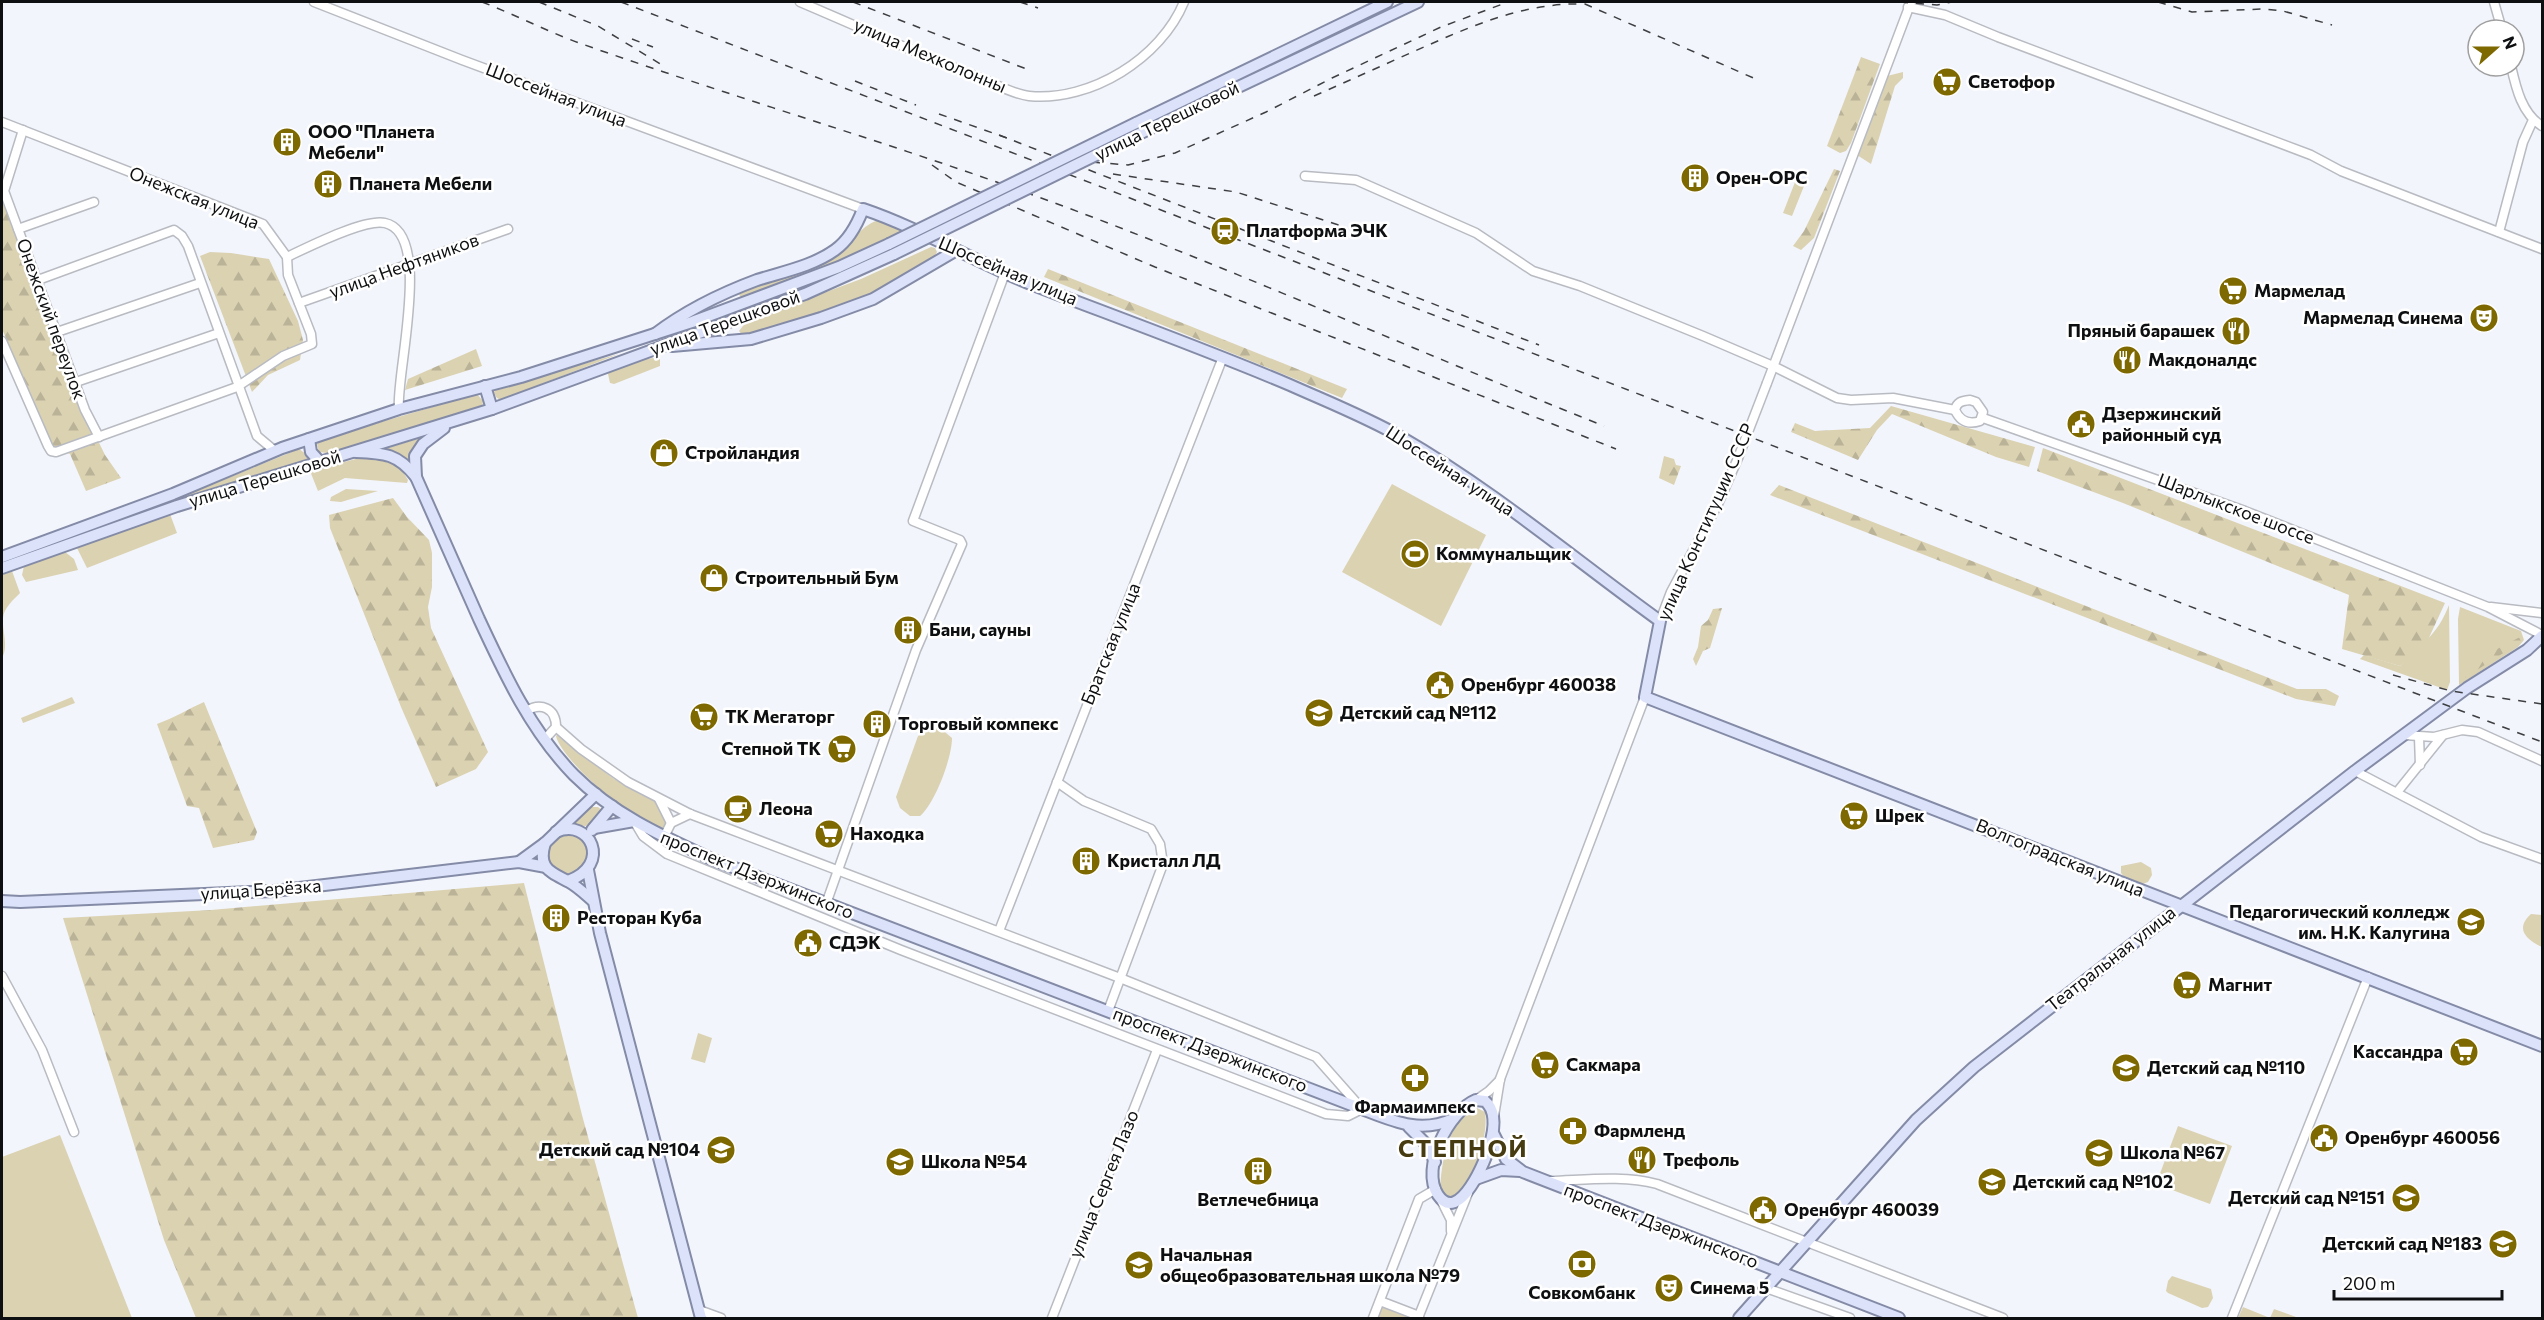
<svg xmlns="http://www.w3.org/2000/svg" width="2544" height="1320" viewBox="0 0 2544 1320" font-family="Commissioner,sans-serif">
<defs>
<pattern id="forest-firs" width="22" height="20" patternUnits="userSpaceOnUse" patternTransform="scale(1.5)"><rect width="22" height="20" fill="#dbd2b2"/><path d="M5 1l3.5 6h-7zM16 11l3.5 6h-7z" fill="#bbb398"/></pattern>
</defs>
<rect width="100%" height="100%" fill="#f3f5fc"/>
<g fill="#dbd2b2">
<polygon points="1797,177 1806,181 1792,216 1783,213"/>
<path d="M880,220L904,230L814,273L742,300L739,294L743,291C771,281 815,272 838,254C852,242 863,223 880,220Z"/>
<polygon points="931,247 935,248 937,252 933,259 865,298 841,308 750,336 743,336 739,331 746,322 861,279"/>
<polygon points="619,354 500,400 496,397 494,392 499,387"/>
<polygon points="653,358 660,359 660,366 614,384 610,383 608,374 610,370 641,360"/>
<polygon points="477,394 483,401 482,407 475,410 327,453 319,452 317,444 323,439"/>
<polygon points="424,437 410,463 395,452 384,449"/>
<polygon points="299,449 306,454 307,459 303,463 141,513"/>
<path d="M367,456C389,458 397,460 408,480L407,483L345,478L318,491L310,471Z"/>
<polygon points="1392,484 1486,535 1441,626 1342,572"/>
<polygon points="346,489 378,491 341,502 330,501 331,497"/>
<polygon points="170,514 177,533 87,568 77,548"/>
<polygon points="65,552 74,559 78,570 26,582 22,575 24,566"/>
<path d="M12,571L20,593C13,600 4,608 3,618C2,632 9,646 2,658V575Z"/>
<path d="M2449,605L2450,682L2447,690L2360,659L2364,655L2400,666C2422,643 2437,636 2449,605Z"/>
<polygon points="2460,607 2521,631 2524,640 2518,647 2459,685 2458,619"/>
<polygon points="72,697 75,703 23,723 21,718"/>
<path d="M929,728H940L952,738C952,758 935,803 920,816H910L900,808L896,797L918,736Z"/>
<path d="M558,734L572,747L614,779L658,802L668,822L665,828C640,830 561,760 556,736Z"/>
<polygon points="587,807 598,807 603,811 586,826 568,825"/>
<circle cx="568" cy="854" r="20"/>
<polygon points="2141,862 2151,868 2152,875 2148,882 2140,885 2127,880 2121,873 2121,866"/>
<path d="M2531,914L2542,915V947C2527,940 2514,929 2531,914Z"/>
<polygon points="698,1033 712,1038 705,1063 691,1059"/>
<path d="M1477,1108L1485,1112C1489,1134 1473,1198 1445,1197L1440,1192C1441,1163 1447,1121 1477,1108Z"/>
<polygon points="2178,1126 2232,1146 2210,1204 2156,1184"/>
<polygon points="60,1135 132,1318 2,1318 2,1157"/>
<polygon points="2172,1276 2211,1289 2213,1298 2208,1307 2202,1308 2168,1293 2166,1291 2168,1281"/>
<polygon points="1382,1305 1414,1317 1413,1318 1377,1318"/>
<polygon points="2243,1307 2270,1318 2274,1309 2296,1317 2238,1318"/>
</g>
<g fill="url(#forest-firs)">
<polygon points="1861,57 1880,64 1851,143 1846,151 1840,153 1827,146"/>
<polygon points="1903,72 1903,78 1895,86 1871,164 1857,155 1887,76"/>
<polygon points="1834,169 1840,171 1814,238 1801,250 1793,246 1804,231"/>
<polygon points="2,200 88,420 105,455 121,478 86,491 70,454 53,447 2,329"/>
<polygon points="210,252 231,253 269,259 298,321 303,340 300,360 268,375 252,392 200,256"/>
<polygon points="1048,269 1347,389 1342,398 1044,277"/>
<polygon points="476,349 482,366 405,390 408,379"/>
<polygon points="1891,406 2035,447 2029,467 1996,457 1892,414 1877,430 1858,460 1791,432 1795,423 1815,431 1870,428"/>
<polygon points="2043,448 2445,603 2427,642 2400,666 2342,649 2349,595 2123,503 2037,471"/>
<polygon points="1664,456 1674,459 1676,465 1681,466 1674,485 1659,478"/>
<polygon points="1779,485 2297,689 2326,689 2339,696 2335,706 2296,699 1770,495"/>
<polygon points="393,498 407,517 429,540 432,553 432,587 428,607 431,628 488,752 476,769 436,787 401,707 330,528 329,515"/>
<polygon points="1722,608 1710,648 1703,651 1696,666 1693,659 1698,647 1701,626 1708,620 1713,609"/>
<polygon points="2520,637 2522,641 2463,679 2480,658"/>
<path d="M204,702L257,832L254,840L213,848L199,808L187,806L157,724C174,718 188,709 204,702Z"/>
<polygon points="524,883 582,1115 638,1318 196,1318 164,1240 63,918 211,910"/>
</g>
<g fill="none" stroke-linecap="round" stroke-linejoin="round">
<g stroke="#b9bbc2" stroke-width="11">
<g id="minor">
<polyline points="314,2 462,60 863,209"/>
<path d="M800,2C859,27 918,54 978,77C994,83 1012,94 1029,96C1091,102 1161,58 1184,2"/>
<polyline points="2494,2 2502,30"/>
<polyline points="1908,7 1945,15 1998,37 2311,155 2341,171 2542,249"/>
<path d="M2511,66C2516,88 2522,114 2542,126"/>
<polyline points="2,122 263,224 287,257 288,275 311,334 312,344 283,356 237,387 56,452 51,451 48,446 2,341"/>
<polyline points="23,130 4,191 85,410 99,437"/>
<polyline points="1305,176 1356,180 1476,233 1533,271 1580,286 1703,336 1773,366 1837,398 1851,400 1893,398 1955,410"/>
<polyline points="18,229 94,202"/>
<polyline points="2499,232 2523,142 2533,120"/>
<path d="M287,257C306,248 365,218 385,223C434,234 395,376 399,409"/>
<polyline points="38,280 174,230 182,236 188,246 257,436 275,451"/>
<polyline points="299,303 508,229"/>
<polyline points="57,332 200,283"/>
<polyline points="76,382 219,333"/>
<polyline points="1767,383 1911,2"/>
<path d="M1970,400L1976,402L1983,412L1980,421C1968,425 1960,421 1955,410C1957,402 1961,401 1970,400Z"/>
<polyline points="1983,418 2245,511 2488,607 2542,635"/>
<polyline points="2491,607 2542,613"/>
<polyline points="1660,621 1671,592 1718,504 1738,458"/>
<path d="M526,711C541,702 556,708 556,727L544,740"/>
<polyline points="556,727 581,749 628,782 690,814 1120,978 1316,1057 1362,1109 1348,1116 1326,1114 901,950 667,854 643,836 634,821"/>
<polyline points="2404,735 2434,737 2462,730 2478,732 2542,761"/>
<polyline points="2419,737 2420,765"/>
<polyline points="2355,771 2481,837 2542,859"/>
<polyline points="1057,782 1084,801 1151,829 1160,844 1163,864 1108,1011"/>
<polyline points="2398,791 2443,735"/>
<polyline points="659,799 671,823"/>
<polyline points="664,837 671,823 690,814"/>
<polyline points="826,904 916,650 962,544 960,540 913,521 1005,273"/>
<polyline points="999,931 1223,357"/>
<polyline points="2,976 42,1050 74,1132"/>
<polyline points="1476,1100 1489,1091 1500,1080"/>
<polyline points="1494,1116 1500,1079 1645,697"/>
<path d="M1550,1181C1585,1180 1623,1175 1657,1184L2003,1318"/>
<polyline points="1440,1198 1451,1220 1451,1231"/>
<polyline points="1766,1288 1850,1318"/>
<polyline points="1380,1301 1419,1316"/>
<polyline points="699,1310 721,1318"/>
<polyline points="1052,1318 1157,1050"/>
<polyline points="1373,1318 1419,1199 1436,1189"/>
<polyline points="1418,1318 1468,1193"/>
<polyline points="2232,1318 2368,977"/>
</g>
</g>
<g stroke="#848ba6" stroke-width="14">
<g id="major">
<polyline points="1136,123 1387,2"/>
<polyline points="1141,133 1418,2"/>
<path d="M655,334C684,312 722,293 757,280C782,272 813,266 835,250C849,240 857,225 863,209C922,229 975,262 1033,285C1119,318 1205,349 1290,385C1328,402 1366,417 1401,437C1493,490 1574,559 1660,621L1645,697L2542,1046"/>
<polyline points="672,346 751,339 821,318 873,299 955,251"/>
<polyline points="485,386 492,409"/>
<polyline points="309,439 311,452 320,462"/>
<path d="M356,452C385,453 398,454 416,477C437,525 458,572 479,619C505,675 531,731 574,775C614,815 664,837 714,860L1362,1109C1393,1121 1420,1134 1453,1119"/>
<polyline points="416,477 415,456 423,444 444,428"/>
<polyline points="2,557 173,494 282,448 399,409 521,377 692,322 839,267 889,244"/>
<polyline points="2,568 177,506 492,409 805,294 894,254"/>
<polyline points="594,828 634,821"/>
<polyline points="592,830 612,806"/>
<path d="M556,832C590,817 613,865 568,881"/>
<path d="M545,843C537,869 551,872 569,882C578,887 585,894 592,900"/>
<polyline points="519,862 545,843 596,794"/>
<polyline points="588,870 600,933 701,1318"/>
<polyline points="2,901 20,902 274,891 519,862 546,867"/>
<path d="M1476,1100L1485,1101C1497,1111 1494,1130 1490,1144C1487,1158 1459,1226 1438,1195C1420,1168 1449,1111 1476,1100Z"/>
<polyline points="1409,1127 1427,1145 1435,1162"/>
<polyline points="1493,1133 1506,1159 1523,1172 1899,1318"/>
<polyline points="1476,1179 1501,1170 1520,1171"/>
<polyline points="1739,1318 1916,1120 1974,1067 2355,771 2467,688 2527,650 2542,636"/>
</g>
</g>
<use href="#minor" stroke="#fff" stroke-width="8"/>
<use href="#major" stroke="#dbe2fa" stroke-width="10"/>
<g stroke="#3e3f42" stroke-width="1.5" stroke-dasharray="8 8" stroke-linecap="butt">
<path d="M482,2C516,15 548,32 582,44C747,102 915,150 1079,212C1256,279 1428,356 1604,426"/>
<polyline points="539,2 598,26 662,65"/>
<polyline points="621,2 2542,742"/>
<polyline points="853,2 1029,70"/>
<polyline points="1020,2 1038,8"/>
<polyline points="1900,2 1937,5 1952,2"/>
<polyline points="2158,2 2192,12 2263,9 2283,11 2332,25"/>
<polyline points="632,39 653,47"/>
<polyline points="855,81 916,105"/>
<path d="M1314,96C1348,81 1381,66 1415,51C1469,27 1524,2 1585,4L1758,80"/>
<polyline points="939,114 1007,138"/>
<polyline points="999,135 1539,345"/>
<polyline points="1079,158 1091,162 1128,165 1175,153 1266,112 1332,78 1441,27 1508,2"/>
<polyline points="932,165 956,182 1155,267 1616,449"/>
<polyline points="1113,174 1236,192 1345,227"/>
<polyline points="2393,675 2451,691 2542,704"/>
</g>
<g stroke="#b9bbc2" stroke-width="11" stroke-linecap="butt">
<polyline id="minor-bridge" points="1738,458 1767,383"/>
</g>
<g stroke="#848ba6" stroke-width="14" stroke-linecap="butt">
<g id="major-bridge">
<polyline points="889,244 1136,123"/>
<polyline points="894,254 1141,133"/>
</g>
</g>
<use href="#minor-bridge" stroke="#fff" stroke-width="8"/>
<use href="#major-bridge" stroke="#dbe2fa" stroke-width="10"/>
</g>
<defs>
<g id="supermarket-disc" transform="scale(1.5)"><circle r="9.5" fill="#7e6800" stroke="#fff"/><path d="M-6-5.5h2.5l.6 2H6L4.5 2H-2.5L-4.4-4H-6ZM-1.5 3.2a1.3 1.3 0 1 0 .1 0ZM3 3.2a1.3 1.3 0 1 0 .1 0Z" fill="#fff"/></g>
<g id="building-disc" transform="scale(1.5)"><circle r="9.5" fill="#7e6800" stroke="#fff"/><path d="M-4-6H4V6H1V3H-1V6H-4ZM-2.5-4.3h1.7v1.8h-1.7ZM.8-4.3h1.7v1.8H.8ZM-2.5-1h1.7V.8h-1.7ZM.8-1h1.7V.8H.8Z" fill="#fff"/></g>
<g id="station-disc" transform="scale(1.5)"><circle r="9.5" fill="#7e6800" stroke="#fff"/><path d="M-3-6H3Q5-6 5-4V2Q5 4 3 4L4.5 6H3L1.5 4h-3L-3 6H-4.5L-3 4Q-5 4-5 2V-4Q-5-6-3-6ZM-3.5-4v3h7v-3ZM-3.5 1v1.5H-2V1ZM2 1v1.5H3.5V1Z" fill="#fff"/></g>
<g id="theatre-disc" transform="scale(1.5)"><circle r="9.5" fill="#7e6800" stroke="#fff"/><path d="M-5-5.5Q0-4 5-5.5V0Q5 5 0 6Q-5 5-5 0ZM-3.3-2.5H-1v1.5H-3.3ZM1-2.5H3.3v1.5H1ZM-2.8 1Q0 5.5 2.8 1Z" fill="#fff"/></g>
<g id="restaurant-disc" transform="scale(1.5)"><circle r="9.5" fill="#7e6800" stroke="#fff"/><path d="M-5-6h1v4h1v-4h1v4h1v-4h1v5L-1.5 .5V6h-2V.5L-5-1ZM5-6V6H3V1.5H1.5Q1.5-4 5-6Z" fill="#fff"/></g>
<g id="civic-disc" transform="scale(1.5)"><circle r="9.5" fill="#7e6800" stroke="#fff"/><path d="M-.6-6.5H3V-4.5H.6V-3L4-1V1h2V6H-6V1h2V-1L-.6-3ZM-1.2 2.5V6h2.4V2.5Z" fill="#fff"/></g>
<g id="shop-disc" transform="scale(1.5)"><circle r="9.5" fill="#7e6800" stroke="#fff"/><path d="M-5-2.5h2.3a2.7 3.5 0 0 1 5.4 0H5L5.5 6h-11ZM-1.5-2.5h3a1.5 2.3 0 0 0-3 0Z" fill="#fff"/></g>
<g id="stadium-disc" transform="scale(1.5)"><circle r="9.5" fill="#7e6800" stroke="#fff"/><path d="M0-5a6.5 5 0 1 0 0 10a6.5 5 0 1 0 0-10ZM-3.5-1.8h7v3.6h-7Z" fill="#fff"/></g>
<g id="school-disc" transform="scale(1.5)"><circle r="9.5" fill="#7e6800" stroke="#fff"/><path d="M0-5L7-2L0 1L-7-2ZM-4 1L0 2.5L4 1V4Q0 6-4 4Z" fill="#fff"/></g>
<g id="cafe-disc" transform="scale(1.5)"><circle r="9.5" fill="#7e6800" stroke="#fff"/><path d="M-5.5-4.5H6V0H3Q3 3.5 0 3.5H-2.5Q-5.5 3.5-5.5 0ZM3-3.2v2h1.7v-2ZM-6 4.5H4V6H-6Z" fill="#fff"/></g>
<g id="university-disc" transform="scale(1.5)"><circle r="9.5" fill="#7e6800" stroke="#fff"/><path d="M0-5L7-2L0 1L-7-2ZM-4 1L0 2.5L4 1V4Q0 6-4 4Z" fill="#fff"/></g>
<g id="pharmacy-disc" transform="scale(1.5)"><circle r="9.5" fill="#7e6800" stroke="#fff"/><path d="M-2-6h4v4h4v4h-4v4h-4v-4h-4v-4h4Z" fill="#fff"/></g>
<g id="bank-disc" transform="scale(1.5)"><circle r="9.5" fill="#7e6800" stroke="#fff"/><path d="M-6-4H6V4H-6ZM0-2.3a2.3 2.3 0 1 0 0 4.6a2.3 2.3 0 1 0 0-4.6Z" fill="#fff"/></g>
</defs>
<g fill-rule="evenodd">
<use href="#supermarket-disc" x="1947" y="82"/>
<use href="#building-disc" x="287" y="142"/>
<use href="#building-disc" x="1695" y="178"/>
<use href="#building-disc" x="328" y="184"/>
<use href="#station-disc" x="1225" y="231"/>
<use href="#supermarket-disc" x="2233" y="291"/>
<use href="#theatre-disc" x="2484" y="318"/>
<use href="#restaurant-disc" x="2236" y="331"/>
<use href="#restaurant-disc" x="2127" y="360"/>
<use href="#civic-disc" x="2081" y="424"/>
<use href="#shop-disc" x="664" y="453"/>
<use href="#stadium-disc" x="1415" y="554"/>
<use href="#shop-disc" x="714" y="578"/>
<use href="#building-disc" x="908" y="630"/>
<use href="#civic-disc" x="1440" y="685"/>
<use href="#school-disc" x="1319" y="713"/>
<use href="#supermarket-disc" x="704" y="717"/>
<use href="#building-disc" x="877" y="724"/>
<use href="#supermarket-disc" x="842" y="749"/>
<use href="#cafe-disc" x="738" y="809"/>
<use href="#supermarket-disc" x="1854" y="816"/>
<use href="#supermarket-disc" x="829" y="834"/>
<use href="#building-disc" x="1086" y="861"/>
<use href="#building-disc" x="556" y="918"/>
<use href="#university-disc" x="2471" y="922"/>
<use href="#civic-disc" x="808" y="943"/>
<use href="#supermarket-disc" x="2187" y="985"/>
<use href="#supermarket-disc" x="2464" y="1052"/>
<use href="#supermarket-disc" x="1545" y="1065"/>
<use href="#school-disc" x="2126" y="1068"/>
<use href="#pharmacy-disc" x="1415" y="1078"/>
<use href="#pharmacy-disc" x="1573" y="1131"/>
<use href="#civic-disc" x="2324" y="1138"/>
<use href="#school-disc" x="721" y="1150"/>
<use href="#school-disc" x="2099" y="1153"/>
<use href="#restaurant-disc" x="1642" y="1160"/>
<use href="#school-disc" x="900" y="1162"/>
<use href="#building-disc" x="1258" y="1171"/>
<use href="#school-disc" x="1992" y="1182"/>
<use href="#school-disc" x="2406" y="1198"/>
<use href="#civic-disc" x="1763" y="1210"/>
<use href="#school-disc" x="2503" y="1244"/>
<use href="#bank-disc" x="1582" y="1264"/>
<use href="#school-disc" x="1139" y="1265"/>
<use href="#theatre-disc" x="1669" y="1288"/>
</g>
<g text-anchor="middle" stroke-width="5" stroke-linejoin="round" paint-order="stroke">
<g font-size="18" fill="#0e0f11" stroke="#fff">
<text transform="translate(930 56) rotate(23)" y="6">улица Мехколонны</text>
<text transform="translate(556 95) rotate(21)" y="6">Шоссейная улица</text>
<text transform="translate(1167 121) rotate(-26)" y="6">улица Терешковой</text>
<text transform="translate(194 198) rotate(22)" y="6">Онежская улица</text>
<text transform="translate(404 266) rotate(-20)" y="6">улица Нефтяников</text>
<text transform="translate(1008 271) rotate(23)" y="6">Шоссейная улица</text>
<text transform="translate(51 319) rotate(70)" y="6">Онежский переулок</text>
<text transform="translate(725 323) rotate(-20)" y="6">улица Терешковой</text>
<text transform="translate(1450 471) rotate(33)" y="6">Шоссейная улица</text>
<text transform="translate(265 479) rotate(-17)" y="6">улица Терешковой</text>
<text transform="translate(2236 509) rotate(21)" y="6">Шарлыкское шоссе</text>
<text transform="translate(1706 522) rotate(-66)" y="6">улица Конституции СССР</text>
<text transform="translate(1111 644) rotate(-68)" y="6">Братская улица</text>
<text transform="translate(2060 858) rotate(22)" y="6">Волгоградская улица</text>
<text transform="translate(757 875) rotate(22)" y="6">проспект Дзержинского</text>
<text transform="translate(261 890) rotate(-4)" y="6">улица Берёзка</text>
<text transform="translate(2111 959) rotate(-38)" y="6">Театральная улица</text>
<text transform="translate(1210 1050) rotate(21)" y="6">проспект Дзержинского</text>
<text transform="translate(1104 1184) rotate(-68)" y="6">улица Сергея Лазо</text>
<text transform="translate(1661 1226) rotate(21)" y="6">проспект Дзержинского</text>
</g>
<g font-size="18" font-weight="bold" fill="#0e0f11" stroke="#fff" text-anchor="start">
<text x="1968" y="88">Светофор</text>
<text x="308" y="138">ООО "Планета<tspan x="308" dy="21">Мебели"</tspan></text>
<text x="1716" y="184">Орен-ОРС</text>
<text x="349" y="190">Планета Мебели</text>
<text x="1246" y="237">Платформа ЭЧК</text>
<text x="2254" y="297">Мармелад</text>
<text x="2463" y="324" text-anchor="end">Мармелад Синема</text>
<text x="2215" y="337" text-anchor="end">Пряный барашек</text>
<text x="2148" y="366">Макдоналдс</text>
<text x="2102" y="420">Дзержинский<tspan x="2102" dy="21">районный суд</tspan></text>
<text x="685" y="459">Стройландия</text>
<text x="1436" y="560">Коммунальщик</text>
<text x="735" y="584">Строительный Бум</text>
<text x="929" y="636">Бани, сауны</text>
<text x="1461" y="691">Оренбург 460038</text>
<text x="1340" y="719">Детский сад №112</text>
<text x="725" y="723">ТК Мегаторг</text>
<text x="898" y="730">Торговый компекс</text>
<text x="821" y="755" text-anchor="end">Степной ТК</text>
<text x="759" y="815">Леона</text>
<text x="1875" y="822">Шрек</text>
<text x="850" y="840">Находка</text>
<text x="1107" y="867">Кристалл ЛД</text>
<text x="2450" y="918" text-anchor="end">Педагогический колледж<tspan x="2450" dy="21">им. Н.К. Калугина</tspan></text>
<text x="577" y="924">Ресторан Куба</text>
<text x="829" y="949">СДЭК</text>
<text x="2208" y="991">Магнит</text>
<text x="2443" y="1058" text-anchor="end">Кассандра</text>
<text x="1566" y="1071">Сакмара</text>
<text x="2147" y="1074">Детский сад №110</text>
<text x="1415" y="1113" text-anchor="middle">Фармаимпекс</text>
<text x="1594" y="1137">Фармленд</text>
<text x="2345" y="1144">Оренбург 460056</text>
<text x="700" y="1156" text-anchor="end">Детский сад №104</text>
<text x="2120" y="1159">Школа №67</text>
<text x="1663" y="1166">Трефоль</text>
<text x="921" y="1168">Школа №54</text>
<text x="2013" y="1188">Детский сад №102</text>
<text x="2385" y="1204" text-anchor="end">Детский сад №151</text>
<text x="1258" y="1206" text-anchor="middle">Ветлечебница</text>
<text x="1784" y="1216">Оренбург 460039</text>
<text x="2482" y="1250" text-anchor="end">Детский сад №183</text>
<text x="1160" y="1261">Начальная<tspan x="1160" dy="21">общеобразовательная школа №79</tspan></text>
<text x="1690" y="1294">Синема 5</text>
<text x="1582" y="1299" text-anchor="middle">Совкомбанк</text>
</g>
<g font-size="24" font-weight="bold" letter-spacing="1.5" fill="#463b11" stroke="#fff">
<text x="1463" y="1157">СТЕПНОЙ</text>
</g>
</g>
<rect width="2544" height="1320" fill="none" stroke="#0e0f11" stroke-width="6"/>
<g transform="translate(2496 48) rotate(69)"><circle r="28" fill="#ffffff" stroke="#9f9fa0" stroke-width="1.5"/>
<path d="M0-4.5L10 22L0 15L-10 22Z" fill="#7e6800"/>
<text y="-9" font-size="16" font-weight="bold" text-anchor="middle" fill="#0e0f11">N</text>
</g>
<path d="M2334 1290v9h168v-9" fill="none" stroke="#0e0f11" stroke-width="3"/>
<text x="2343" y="1290" font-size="18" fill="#0e0f11" stroke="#ffffff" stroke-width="4.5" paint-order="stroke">200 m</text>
</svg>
